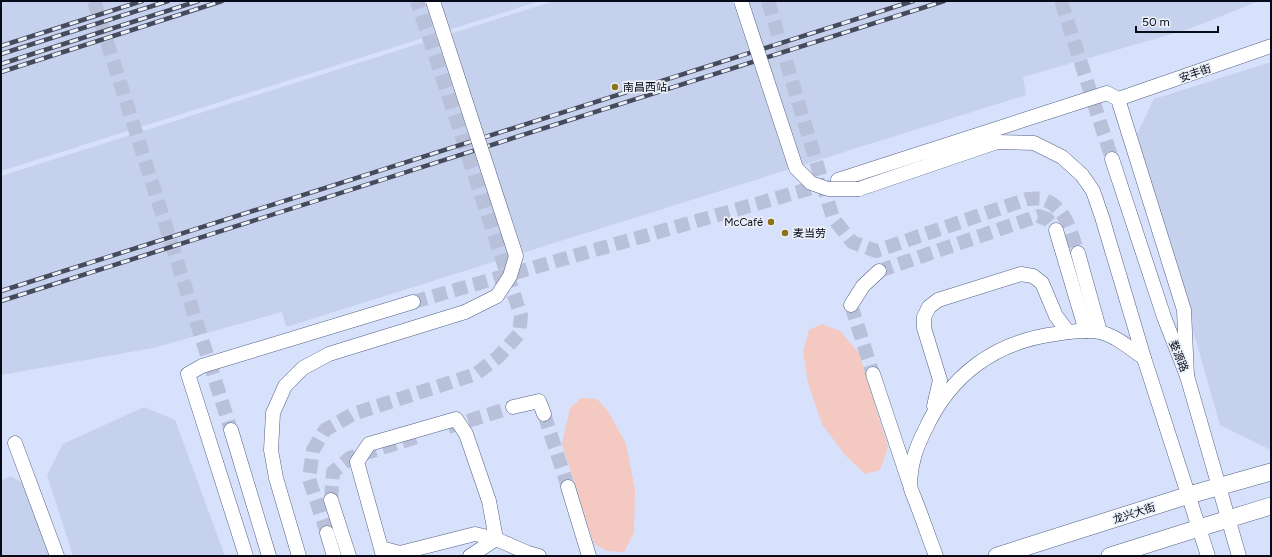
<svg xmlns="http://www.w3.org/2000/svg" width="1272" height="557" viewBox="0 0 1272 557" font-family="Figtree,'Noto Sans SC',sans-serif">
<rect width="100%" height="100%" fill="#d7e1fb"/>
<g fill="#c6d1ee">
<polygon points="1,1 540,1 1,171"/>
<polygon points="554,1 1259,1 1189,29 1023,77 1026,95 286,327 282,312 153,348 1,375 1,176"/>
<polygon points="1271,62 1271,450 1220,425 1137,134 1154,99"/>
<polygon points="144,407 175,420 225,556 73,556 47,475 63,444"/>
<polygon points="11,476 35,490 54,556 1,556 1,481"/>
</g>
<g fill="#f3c9c2">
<polygon points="822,324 840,331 859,353 888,447 880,470 865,474 845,455 822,424 808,383 803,352 809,330"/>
<polygon points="581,398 597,399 608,411 626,444 635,490 634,533 624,552 607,551 594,544 562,444 570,408"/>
</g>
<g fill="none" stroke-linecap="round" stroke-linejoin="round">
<g stroke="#b8c1d9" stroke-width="14" stroke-dasharray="14 7" stroke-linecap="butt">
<polyline points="94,1 231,430"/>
<path d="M768,1L833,218L852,242L876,251L1027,199C1032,199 1039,198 1043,199C1066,207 1071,233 1078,253"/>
<polyline points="1061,1 1112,159"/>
<polyline points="879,271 1038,216 1047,219 1056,230"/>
<polyline points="413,302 826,184"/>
<polyline points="851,305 873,374"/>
<polyline points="544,414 568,487"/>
<polyline points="448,427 513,407"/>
<polyline points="331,500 333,472 350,458 417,437"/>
<polyline points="327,533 309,479 313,450 325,430 353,414 476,374 498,357 519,334 521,316 417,1"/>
</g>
<g stroke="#536085" stroke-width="15">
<g id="minor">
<polyline points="1118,99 1271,46"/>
<polyline points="1112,159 1164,317 1187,376 1239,556"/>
<polyline points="838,180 1107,93 1118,99 1184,310 1187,376"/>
<polyline points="859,189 997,142 1034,143 1062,157 1082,175 1093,191 1102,217 1144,358 1208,556"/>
<polyline points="1056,230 1086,331"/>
<polyline points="1078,253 1100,332"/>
<polyline points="851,305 863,286 879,271"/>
<polyline points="873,374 909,482"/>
<polyline points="934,406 940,380 924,328 924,317 929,307 938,300 1021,274 1033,276 1042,283 1056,316 1068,332"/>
<polyline points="513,407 539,401 544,414"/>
<polyline points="231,430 269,556"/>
<polyline points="15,443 57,556"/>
<polyline points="568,487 589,556"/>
<polyline points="331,500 349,556"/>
<polyline points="327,533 334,556"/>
<polyline points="381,548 400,553 475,534 496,539 489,501 466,434 456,419 369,444 357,462 381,548 383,556"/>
<polyline points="246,556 188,374 202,366 413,302"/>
<polyline points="299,556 276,478 271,450 273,413 285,386 303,368 329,354 465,312"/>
<polyline points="470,556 496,539 528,553 539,556"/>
<path d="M936,556C929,538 923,520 916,502C914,496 909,488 910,482C911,462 916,448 925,430C950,375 995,342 1055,334C1069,332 1085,329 1100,332C1116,336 1131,349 1144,358"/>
</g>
</g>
<g stroke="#536085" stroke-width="18">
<g id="major">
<polyline points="997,556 1189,495 1271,472"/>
<polyline points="1110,556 1199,528 1271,506"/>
</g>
</g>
<use href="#minor" stroke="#fff" stroke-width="14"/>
<use href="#major" stroke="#fff" stroke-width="17"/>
<g stroke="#454b5d" stroke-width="4.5">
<g id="rail">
<polyline points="1,46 142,1"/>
<polyline points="1,54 168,1"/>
<polyline points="1,64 198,1"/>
<polyline points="1,72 222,1"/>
<polyline points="1,291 913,1"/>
<polyline points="1,301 944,1"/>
</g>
</g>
<use href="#rail" stroke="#ebeff7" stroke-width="3" stroke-dasharray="9" stroke-linecap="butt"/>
<g stroke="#536085" stroke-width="15" stroke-linecap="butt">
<g id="minor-bridge">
<polyline points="433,1 516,256 510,276 497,296 465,312"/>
<polyline points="741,1 796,168 811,183 828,189 859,189"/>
</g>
</g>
<use href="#minor-bridge" stroke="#fff" stroke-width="14"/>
</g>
<g fill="#8f7116" stroke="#ebeff7" stroke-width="1.5">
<circle cx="615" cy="87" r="4"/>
<circle cx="771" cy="222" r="4"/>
<circle cx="785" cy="233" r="4"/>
</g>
<g text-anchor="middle" stroke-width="3.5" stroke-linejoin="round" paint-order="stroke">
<g font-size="11" fill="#070b19" stroke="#ebeff7">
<text transform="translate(1195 73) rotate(-19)" y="4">安丰街</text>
<text transform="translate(1179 356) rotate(68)" y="4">婺源路</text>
<text transform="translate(1134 513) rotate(-18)" y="4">龙兴大街</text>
</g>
<g font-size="11" fill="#070b19" stroke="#ebeff7" text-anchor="start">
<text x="623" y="91">南昌西站</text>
<text x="763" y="226" text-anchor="end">McCafé</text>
<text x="793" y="237">麦当劳</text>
</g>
</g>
<rect width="1272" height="557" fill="none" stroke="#070b19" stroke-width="4"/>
<path d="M1136 26v6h82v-6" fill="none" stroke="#070b19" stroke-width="2"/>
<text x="1142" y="26" font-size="12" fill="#070b19" stroke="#ebeff7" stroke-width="3" paint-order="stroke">50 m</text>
</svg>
